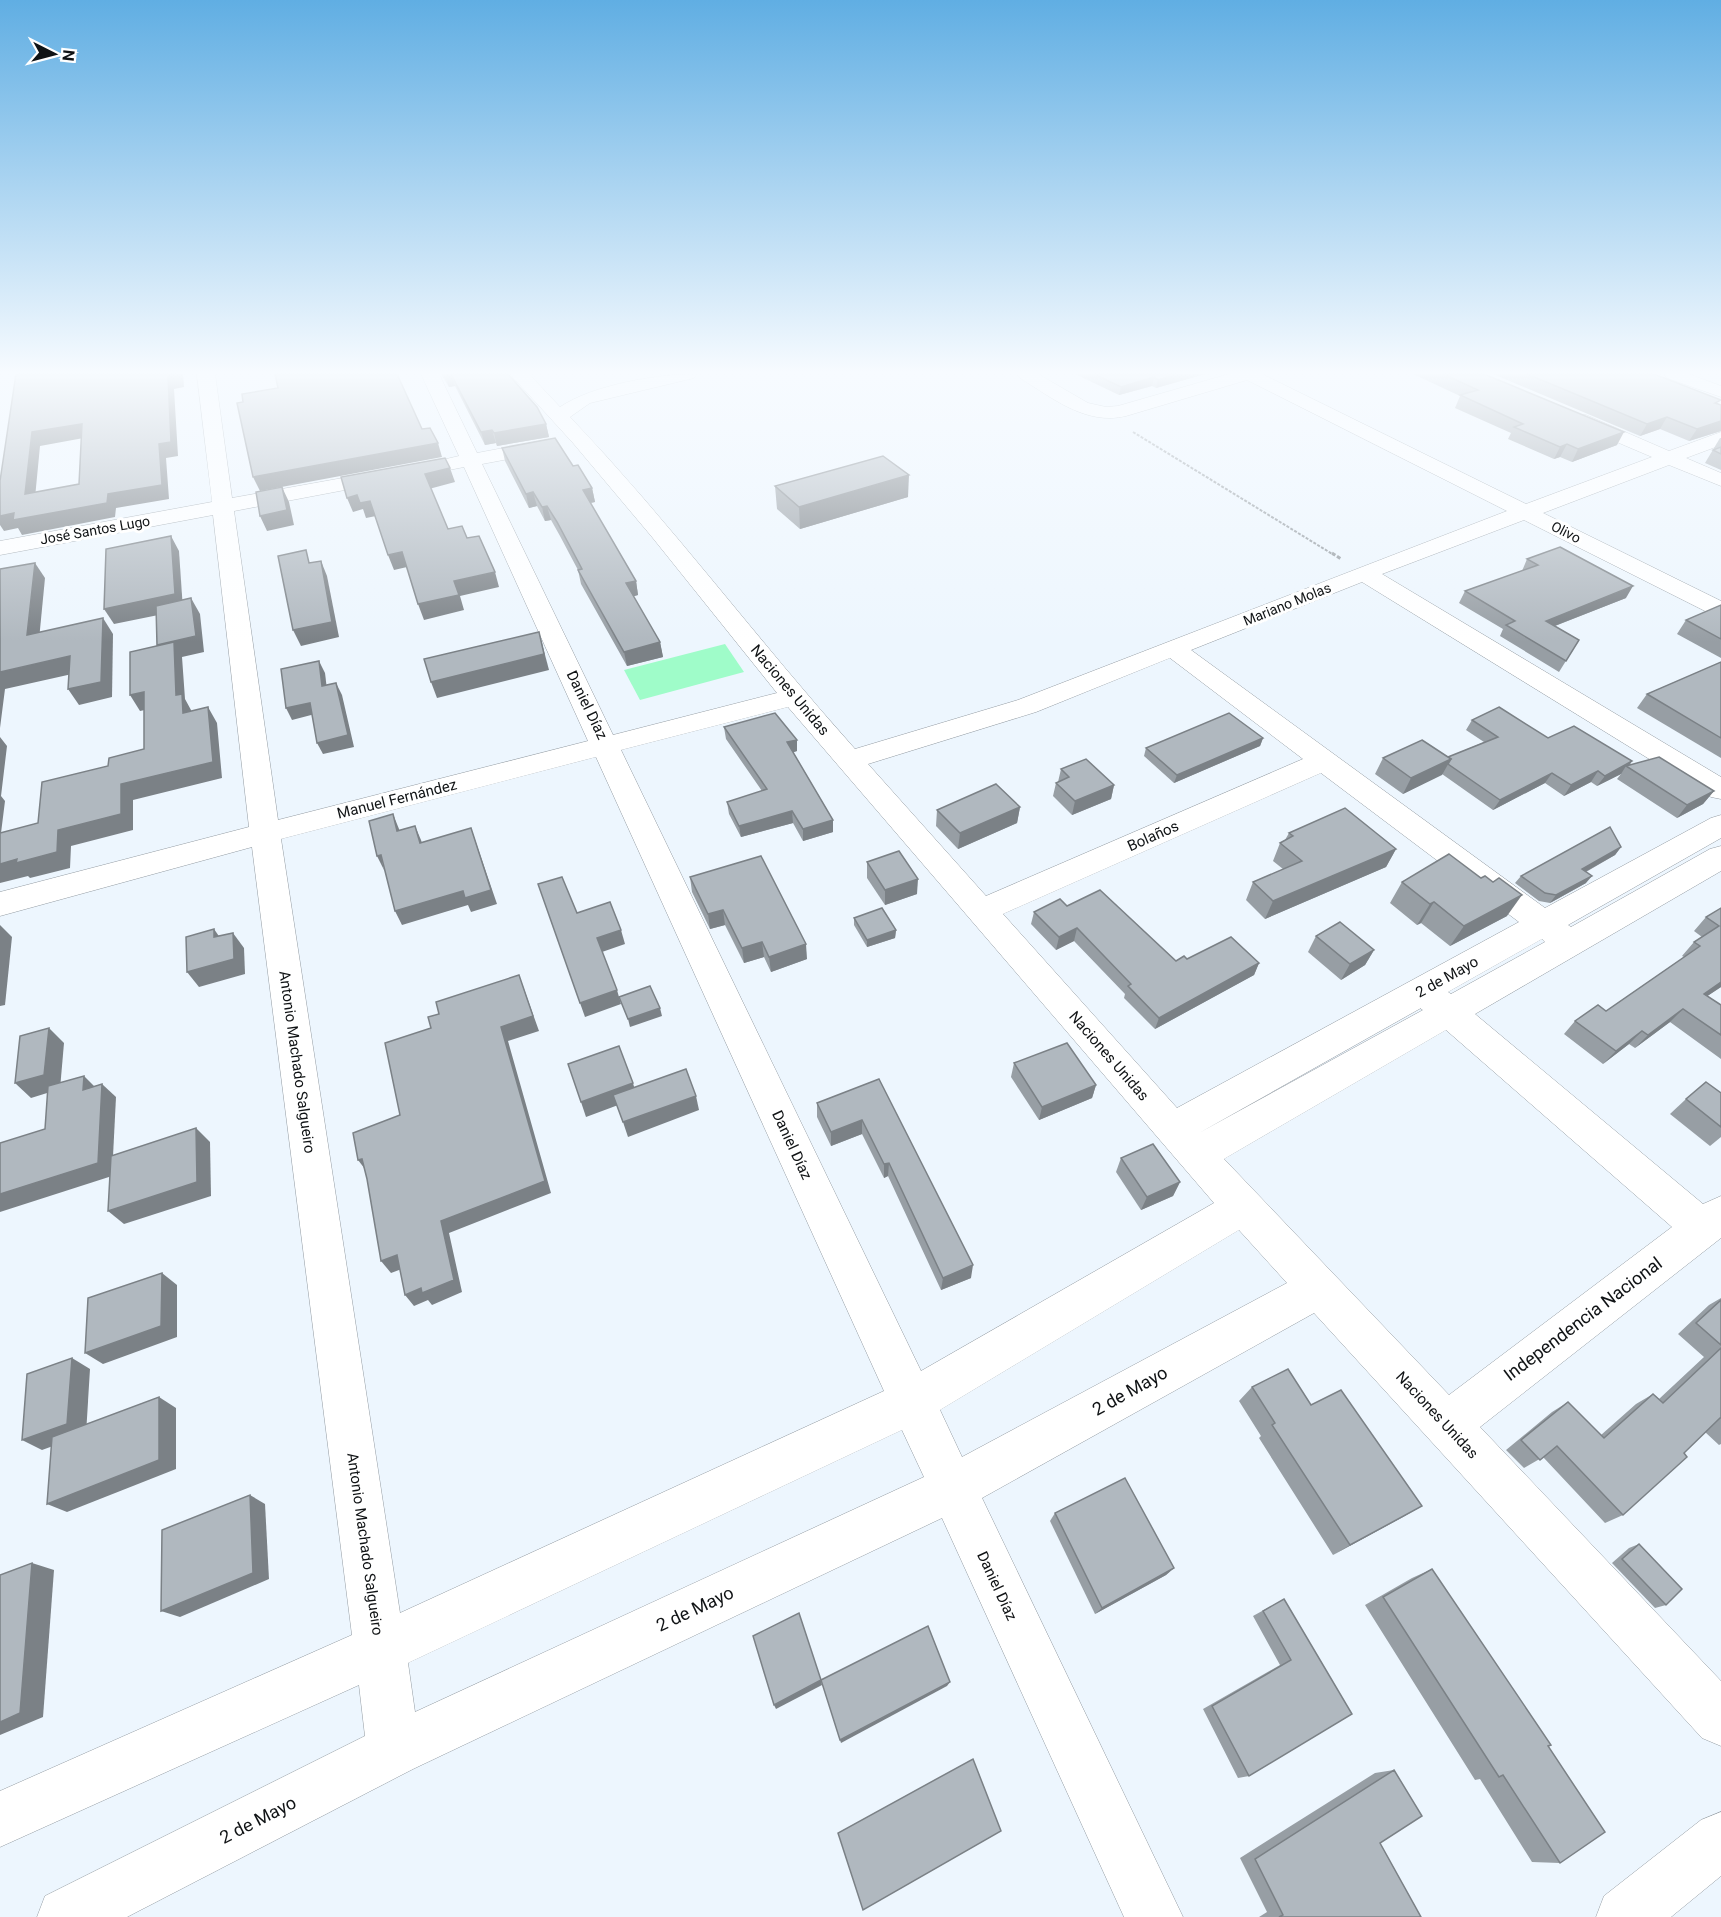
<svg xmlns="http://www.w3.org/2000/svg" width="1721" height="1917" viewBox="0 0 1721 1917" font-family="Roboto,sans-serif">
<rect width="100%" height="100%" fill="#edf6fe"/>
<polygon fill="#9ffcc9" points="725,644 744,672 640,700 624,670"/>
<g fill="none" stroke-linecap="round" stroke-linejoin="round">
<g stroke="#949ca3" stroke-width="1">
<g id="street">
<path d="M197,374H215L232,498L387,470L394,472L397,476L394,480L387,482L234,511L278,820L588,741L464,467L449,470L442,468L439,464L442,460L459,456L421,374H439L477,453L546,440L553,442L556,446L553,450L546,452L482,464L613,735L777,693L652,537L573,443L510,374H529L560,407C593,385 657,374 697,374L694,378L590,403L570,417C671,523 758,641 855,749L1018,700L1507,511L1247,380L1126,416C1086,426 1051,397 1020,378L1017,374H1038L1088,403L1106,407L1118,406L1229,374H1262L1526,504L1652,457L1572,423L1570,419L1572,415H1586L1669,451L1721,432V445L1686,458L1721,473V486L1669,465L1543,513L1721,601V617L1713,615L1524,520L1382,574L1721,777V799L1711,797L1362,582L1191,650L1545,908L1711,818L1721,815V838L1568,925L1571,927L1710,849L1721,846V871L1475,1014L1703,1204L1721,1196V1238L1480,1427L1721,1681V1746L1702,1738L1314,1313L982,1498L1183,1917H1124L942,1518L413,1769L127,1917H37L45,1896L365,1736L359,1685L0,1847V1791L352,1635L252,847L0,916V892L249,827L213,515L0,555V541L212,502ZM1170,658L1303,759L986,896L868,764L1036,712ZM788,707L1214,1203L921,1371L621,750ZM596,757L884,1391L400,1613L281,839ZM1321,773L1519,922L1177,1108L1003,914ZM1542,939L1545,942L1451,994L1448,992ZM1421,1009L1423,1010L1199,1133L1421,1008ZM1446,1030L1672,1227L1449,1395L1224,1159ZM1239,1230L1287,1283L962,1457L940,1410ZM902,1430L924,1477L415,1712L408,1663Z"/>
<polygon points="1664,374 1689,374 1721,386 1721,397 1667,378"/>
<polygon points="1721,1812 1721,1876 1671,1917 1596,1917 1604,1896 1701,1820"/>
</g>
</g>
<polyline stroke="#939a9f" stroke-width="2" stroke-dasharray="3 1.5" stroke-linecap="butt" points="1133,432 1334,555"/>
<polyline stroke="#939a9f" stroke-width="3" stroke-dasharray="4 2" stroke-linecap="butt" points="1332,553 1341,559"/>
<use href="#street" fill="#fff" fill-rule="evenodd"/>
</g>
<g fill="#979ea4">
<polygon points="441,374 508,374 546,424 549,437 497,446 496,443 485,445 455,386 449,387"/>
<polygon points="1075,374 1205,374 1156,388 1152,386 1119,395"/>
<polygon points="1413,374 1484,374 1617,445 1572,462 1560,457 1554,459 1508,439 1511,433 1455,408 1460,396"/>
<polygon points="1493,374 1654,374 1721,405 1721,431 1689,441 1660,429 1640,436"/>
<polygon points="1720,438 1721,438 1721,470 1705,463"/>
<polygon points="502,448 573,466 592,488 595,502 590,503 636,581 638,595 633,596 660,642 663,657 627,666 581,584 578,570 560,536 551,520 545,521 537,506 529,508 505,461"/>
<polygon points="775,486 908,497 800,529 777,509"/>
<polygon points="1527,559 1626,598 1555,626 1579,640 1559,672 1500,636 1503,629 1459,603 1465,591 1522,571"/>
<polygon points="1721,605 1721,658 1677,634 1686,620"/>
<polygon points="1721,662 1721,758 1637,708 1647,694"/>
<polygon points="1472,720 1548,738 1629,765 1714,791 1703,804 1677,818 1617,779 1621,774 1597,786 1591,782 1564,796 1545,783 1493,810 1442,774 1403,794 1375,774 1383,758 1448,757 1484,742 1466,730"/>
<polygon points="724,727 797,740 797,751 793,752 833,820 833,832 803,841 793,823 741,837 729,814 727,802 762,791 726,739"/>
<polygon points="1263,738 1260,746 1174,783 1144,756 1146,748"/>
<polygon points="1061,769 1114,785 1111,799 1072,815 1053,796 1056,783 1058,782"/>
<polygon points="1020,807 1017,823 958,849 936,826 937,810"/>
<polygon points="1289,833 1396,849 1386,867 1265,919 1246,900 1253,882 1283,869 1273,861 1280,843 1285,840"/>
<polygon points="1621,847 1615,855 1586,872 1586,883 1550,903 1539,901 1515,883 1521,876"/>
<polygon points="867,862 917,894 885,905 867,878"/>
<polygon points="690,877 807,959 771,972 764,957 744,963 725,925 710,929 692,892"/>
<polygon points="1402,882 1507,916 1450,946 1421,923 1417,925 1390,903"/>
<polygon points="1067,906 1176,961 1187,959 1259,963 1254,975 1155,1029 1124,998 1125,994 1074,941 1056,950 1031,924 1034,912"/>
<polygon points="1721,908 1721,987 1707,996 1721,1005 1721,1059 1670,1022 1635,1048 1629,1044 1603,1064 1564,1034 1575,1021 1606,1011 1684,957 1682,956 1694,942 1702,937 1694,931 1706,917"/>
<polygon points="854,918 896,930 895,938 867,947 854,925"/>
<polygon points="1316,936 1374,950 1365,965 1341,980 1308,952"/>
<polygon points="1014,1063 1096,1085 1092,1098 1039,1120 1011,1077"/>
<polygon points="879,1079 971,1278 941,1290 888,1176 884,1178 862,1134 831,1146 817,1117 817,1103"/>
<polygon points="1721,1093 1721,1137 1710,1146 1670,1114 1686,1099"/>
<polygon points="1121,1158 1180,1182 1173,1196 1141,1210 1116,1172"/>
<polygon points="1721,1298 1721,1444 1719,1445 1705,1432 1684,1453 1623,1515 1605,1523 1543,1457 1524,1468 1506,1450 1552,1412 1568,1402 1601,1435 1636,1404 1653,1394 1659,1399 1704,1357 1678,1334 1709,1305"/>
<polygon points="1252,1387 1311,1405 1422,1506 1333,1555 1259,1438 1261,1436 1239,1401"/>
<polygon points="1055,1513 1174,1568 1166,1575 1095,1614 1050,1521"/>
<polygon points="1639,1544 1666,1605 1655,1608 1612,1563 1629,1548"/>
<polygon points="1432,1569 1548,1746 1560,1863 1532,1862 1480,1779 1475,1780 1365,1605 1412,1578"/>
<polygon points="1284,1599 1352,1714 1249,1776 1238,1778 1203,1709 1280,1665 1253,1616"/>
<polygon points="1394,1770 1380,1843 1421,1917 1259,1917 1267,1912 1240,1858 1375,1773"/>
</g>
<g fill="#7b8186">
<polygon points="178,374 183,374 184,387 174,389 178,456 166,458 169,499 116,508 115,517 22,535 18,528 4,531 0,525 0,516 108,494 159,444 168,376"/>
<polygon points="451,374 455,386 449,387 445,375"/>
<polygon points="1178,374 1205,374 1156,388 1158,380"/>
<polygon points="1154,377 1152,386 1119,395 1121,387"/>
<polygon points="1667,417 1660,429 1640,436 1647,424"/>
<polygon points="1721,421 1721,431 1689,441 1697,429"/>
<polygon points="82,424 89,437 40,446 34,508 25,494 32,432"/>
<polygon points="546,424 549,437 497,446 494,433"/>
<polygon points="492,430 496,443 485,445 481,432"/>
<polygon points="1624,432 1617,445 1572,462 1578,449"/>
<polygon points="438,443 442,457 260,491 253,477"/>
<polygon points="1567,444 1560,457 1554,459 1560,447"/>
<polygon points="450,468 455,482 429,489 425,474"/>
<polygon points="909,475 908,497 800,529 799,507"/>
<polygon points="282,487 289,502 294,525 267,531 260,516"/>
<polygon points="592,488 595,502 585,504 583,490"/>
<polygon points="533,492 537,506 529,508 526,494"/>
<polygon points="357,495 370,501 376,516 366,518 363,509 353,512 347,498"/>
<polygon points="547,506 551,520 545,521 542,507"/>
<polygon points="171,536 179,551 183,610 114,624 104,609"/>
<polygon points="402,552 407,567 394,570 388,555"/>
<polygon points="321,561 327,576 339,637 301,646 293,630"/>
<polygon points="35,563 45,578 38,650 27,635"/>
<polygon points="495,572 499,587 460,596 464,610 424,620 418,604 454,581"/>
<polygon points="636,581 638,595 628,598 626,583"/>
<polygon points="1633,586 1626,598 1539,632 1546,621"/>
<polygon points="191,598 200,614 204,652 182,657 185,699 191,710 192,729 183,713 176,695 166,660 157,645"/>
<polygon points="103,618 113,634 112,697 79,705 68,689"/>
<polygon points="539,632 549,670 437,698 431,682"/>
<polygon points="660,642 663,657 627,666 624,652"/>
<polygon points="70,656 81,672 5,689 0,728 0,672"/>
<polygon points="319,661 325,673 328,698 322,686"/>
<polygon points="336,683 342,695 354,747 323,754 317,743"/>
<polygon points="144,692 154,708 140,711 130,695"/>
<polygon points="310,703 315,714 292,720 286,708"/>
<polygon points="208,707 217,723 222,778 133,800 133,830 71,846 70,868 30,878 28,876 0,883 0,864 58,830 121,784"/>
<polygon points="0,737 7,746 1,796 5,801 0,841"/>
<polygon points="1263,738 1260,746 1174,783 1177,775"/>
<polygon points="797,740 797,751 788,754 787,742"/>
<polygon points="1451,759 1442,775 1403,794 1411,778"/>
<polygon points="1632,761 1628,768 1626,766 1621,774 1597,786 1605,776"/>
<polygon points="1598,771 1591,782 1564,796 1571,785"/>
<polygon points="1552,773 1545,783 1493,810 1500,800"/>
<polygon points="1114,785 1111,799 1072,815 1075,801"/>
<polygon points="1714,791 1703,804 1677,818 1687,805"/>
<polygon points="1020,807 1017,823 958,849 960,833"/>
<polygon points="792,811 793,823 741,837 739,826"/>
<polygon points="393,814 399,829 404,845 397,831"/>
<polygon points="833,820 833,832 803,841 803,829"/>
<polygon points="415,826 421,840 427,858 420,843"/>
<polygon points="471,828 497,904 471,912 468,905 402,925 395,911"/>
<polygon points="1621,847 1615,855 1576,877 1582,869"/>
<polygon points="1396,849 1386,867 1265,919 1273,901"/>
<polygon points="381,855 384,870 377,856"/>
<polygon points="1592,876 1586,883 1550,903 1556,895"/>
<polygon points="918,879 917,894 885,905 885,890"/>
<polygon points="1522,895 1507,916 1450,946 1464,926"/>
<polygon points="1434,902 1421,923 1417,925 1430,904"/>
<polygon points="723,910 725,925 710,929 708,914"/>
<polygon points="0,925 12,937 5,1005 0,1006"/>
<polygon points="1077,928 1074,941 1056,950 1059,937"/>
<polygon points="214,929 225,945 214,937"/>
<polygon points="621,930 625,944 602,952 597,938"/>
<polygon points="896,930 895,938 867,947 867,940"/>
<polygon points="233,933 244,948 245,974 199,987 187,972"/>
<polygon points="762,942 764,957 744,963 742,948"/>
<polygon points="806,944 807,959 771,972 769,957"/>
<polygon points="1374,950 1365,965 1341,980 1350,964"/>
<polygon points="1259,963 1254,975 1155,1029 1159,1018"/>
<polygon points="519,975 539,1031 508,1041 551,1193 449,1233 462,1292 432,1305 428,1300 414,1306 405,1295 421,1288 441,1221 501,1027"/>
<polygon points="1721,982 1721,987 1691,1007 1704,994"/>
<polygon points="617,990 621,1004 585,1017 580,1003"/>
<polygon points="660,1008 662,1016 630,1027 628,1019"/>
<polygon points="1683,1009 1670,1022 1635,1048 1648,1035"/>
<polygon points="49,1028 64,1043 60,1089 31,1098 15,1083"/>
<polygon points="1642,1031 1629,1044 1603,1064 1616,1051"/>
<polygon points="84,1076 97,1089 83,1090"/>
<polygon points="633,1083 637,1098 586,1117 581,1102"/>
<polygon points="102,1084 116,1097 112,1176 0,1212 0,1194"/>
<polygon points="1096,1085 1092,1098 1039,1120 1042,1107"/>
<polygon points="696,1096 699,1110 628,1137 623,1122"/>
<polygon points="862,1120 862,1134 831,1146 831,1132"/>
<polygon points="196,1128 210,1142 211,1196 124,1224 108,1211"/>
<polygon points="362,1159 368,1173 358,1160"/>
<polygon points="889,1163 888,1176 884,1178 884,1164"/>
<polygon points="1180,1182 1173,1196 1141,1210 1147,1197"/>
<polygon points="397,1255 407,1267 391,1273 381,1261"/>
<polygon points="973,1265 971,1278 941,1290 943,1278"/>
<polygon points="162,1273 177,1285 177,1337 103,1364 85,1353"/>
<polygon points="72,1358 90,1369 86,1434 42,1450 22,1440"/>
<polygon points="159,1397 176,1408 176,1469 67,1512 47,1504"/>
<polygon points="250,1495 265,1504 269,1579 180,1617 161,1611"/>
<polygon points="1422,1506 1403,1517 1333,1555 1350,1545"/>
<polygon points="32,1563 54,1570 43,1717 0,1735 0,1722"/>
<polygon points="1174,1568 1166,1575 1095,1614 1102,1608"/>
<polygon points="821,1680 822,1685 776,1709 774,1705"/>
<polygon points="950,1682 947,1686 841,1743 840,1740"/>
</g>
<g fill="#b0b8bf" stroke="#7b8186" stroke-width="1.5" fill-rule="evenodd">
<path d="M16,374H178L168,376L171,442L159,444L162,485L108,494L107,503L13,520L14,513L0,516V481ZM82,424L79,484L25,494L32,432Z"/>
<polygon points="275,374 397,374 422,429 430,428 438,443 253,477 237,403 243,402 242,394 278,388"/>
<polygon points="451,374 508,374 537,407 546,424 494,433 492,430 481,432"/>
<polygon points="1094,374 1178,374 1158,380 1154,377 1121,387"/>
<polygon points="1443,374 1484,374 1624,432 1578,449 1567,444 1560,447 1514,427 1523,424 1460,395 1478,390"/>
<polygon points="1527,374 1654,374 1721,400 1715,403 1721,405 1721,421 1697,429 1667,417 1647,424"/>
<polygon points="555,438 573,466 578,465 592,488 583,490 636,581 626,583 660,642 624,652 578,570 582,569 557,522 547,506 542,507 533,492 526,494 502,448"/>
<polygon points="1721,447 1721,454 1713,450"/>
<polygon points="883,456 909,475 799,507 775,486"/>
<polygon points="445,458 450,468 425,474 448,529 462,526 467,538 479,536 495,572 454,581 459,595 418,604 402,552 388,555 370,501 360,503 357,495 347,498 341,477"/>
<polygon points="282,487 287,510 260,516 256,492"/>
<polygon points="171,536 175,594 104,609 106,549"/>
<polygon points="1560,547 1633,586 1546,621 1579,640 1566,661 1506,625 1515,621 1465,591 1538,565 1527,559"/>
<polygon points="306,550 309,563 321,561 332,622 293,630 278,556"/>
<polygon points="35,563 27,635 103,618 101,682 68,689 70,656 0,672 0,569"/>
<polygon points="191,598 196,636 157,645 156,606"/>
<polygon points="1721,605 1721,639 1686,620"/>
<polygon points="539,632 544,654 431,682 424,659"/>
<polygon points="174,642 176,695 182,694 183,713 208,707 213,762 121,784 121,814 58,830 57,852 16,863 17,859 0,864 0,833 38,823 42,782 108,766 109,758 144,749 144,692 130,695 130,652"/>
<polygon points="319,661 322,686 336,683 348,735 317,743 310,703 286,708 281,669"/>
<polygon points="1721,662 1721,738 1647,694"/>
<polygon points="1499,707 1548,738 1574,726 1632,761 1605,776 1598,771 1571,785 1552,773 1500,800 1448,764 1451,759 1448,757 1498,737 1472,720"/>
<polygon points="775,713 797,740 787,742 833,820 803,829 792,811 739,826 727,802 767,789 724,727"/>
<polygon points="1229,713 1263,738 1177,775 1146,748"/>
<polygon points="1422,740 1451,759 1411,778 1383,758"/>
<polygon points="1659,757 1714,791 1687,805 1626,766"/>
<polygon points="1086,759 1114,785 1075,801 1056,783 1069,777 1061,769"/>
<polygon points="996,784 1020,807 960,833 937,810"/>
<polygon points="1345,808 1396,849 1273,901 1253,882 1302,861 1280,843 1293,836 1289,833"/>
<polygon points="393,814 397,831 415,826 420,843 471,828 491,890 465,898 463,891 395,911 381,855 377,856 369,821"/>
<polygon points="1610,827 1621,847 1582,869 1592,876 1556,895 1545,893 1521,876"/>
<polygon points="899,851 918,879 885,890 867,862"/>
<polygon points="1449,854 1481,878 1485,876 1493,882 1499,878 1522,895 1464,926 1434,902 1430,904 1402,882"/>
<polygon points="761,856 806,944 769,957 762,942 742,948 723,910 708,914 690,877"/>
<polygon points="562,877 577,913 610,902 621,930 597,938 617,990 580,1003 538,884"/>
<polygon points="1100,890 1176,961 1184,956 1187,959 1231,937 1259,963 1159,1018 1128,986 1131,984 1077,928 1059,937 1034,912 1060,899 1067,906"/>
<polygon points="882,908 896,930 867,940 854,918"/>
<polygon points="1721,908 1721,982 1704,994 1721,1005 1721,1035 1683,1009 1648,1035 1642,1031 1616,1051 1575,1021 1598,1005 1606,1011 1700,946 1694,942 1719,926 1706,917"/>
<polygon points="1340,922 1374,950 1350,964 1316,936"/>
<polygon points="214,929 214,937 233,933 234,959 187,972 186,937"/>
<polygon points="519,975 533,1016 501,1027 545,1181 441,1221 454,1280 422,1293 421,1288 405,1295 397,1255 381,1261 367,1179 362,1159 358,1160 353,1133 400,1115 385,1043 431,1028 428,1017 439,1014 436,1002"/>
<polygon points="650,986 660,1008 628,1019 619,997"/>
<polygon points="49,1028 44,1075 15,1083 20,1036"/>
<polygon points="1067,1043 1096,1085 1042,1107 1014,1063"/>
<polygon points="619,1046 633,1083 581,1102 568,1064"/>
<polygon points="686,1069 696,1096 623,1122 613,1095"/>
<polygon points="84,1076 83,1090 102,1084 98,1163 0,1194 0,1143 45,1129 48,1086"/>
<polygon points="879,1079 973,1265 943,1278 889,1163 884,1164 862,1120 831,1132 817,1103"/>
<polygon points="1706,1082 1721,1093 1721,1127 1686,1099"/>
<polygon points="196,1128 197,1182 108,1211 111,1156"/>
<polygon points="1153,1144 1180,1182 1147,1197 1121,1158"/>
<polygon points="162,1273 161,1326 85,1353 88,1298"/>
<polygon points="1721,1300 1721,1345 1696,1323"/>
<polygon points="1721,1348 1721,1418 1720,1418 1684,1453 1687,1457 1623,1515 1557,1446 1540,1460 1521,1440 1568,1402 1604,1438 1653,1394 1663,1403"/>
<polygon points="72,1358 67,1424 22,1440 27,1374"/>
<polygon points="1288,1369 1311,1405 1341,1390 1422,1506 1350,1545 1272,1425 1275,1423 1252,1387"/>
<polygon points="159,1397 159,1460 47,1504 52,1437"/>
<polygon points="1125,1478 1174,1568 1102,1608 1055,1513"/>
<polygon points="250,1495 253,1573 161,1611 162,1530"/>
<polygon points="1639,1544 1682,1589 1666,1605 1622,1559"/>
<polygon points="32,1563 20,1713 0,1722 0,1575"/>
<polygon points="1432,1569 1551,1745 1548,1746 1605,1832 1560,1863 1503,1775 1499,1777 1383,1597"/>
<polygon points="1284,1599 1352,1714 1249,1776 1212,1706 1291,1660 1263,1611"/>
<polygon points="799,1613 821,1680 774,1705 753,1636"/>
<polygon points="928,1626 950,1682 840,1740 821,1680"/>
<polygon points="973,1759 1001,1831 863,1910 838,1833"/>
<polygon points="1394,1770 1422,1816 1380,1843 1421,1917 1279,1917 1283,1915 1255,1859"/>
</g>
<linearGradient id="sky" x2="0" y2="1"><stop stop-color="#60aee3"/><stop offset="0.58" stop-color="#f7fbff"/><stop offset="1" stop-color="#f7fbff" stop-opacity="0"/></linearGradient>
<rect width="1721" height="642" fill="url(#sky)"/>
<g text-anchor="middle" stroke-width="6" stroke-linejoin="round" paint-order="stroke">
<g font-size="14" fill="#101315" stroke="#fff">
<text transform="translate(95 530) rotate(-10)" y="5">José Santos Lugo</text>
<text transform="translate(1566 532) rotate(27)" y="5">Olivo</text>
<text transform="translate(1287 604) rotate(-22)" y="5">Mariano Molas</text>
</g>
<g font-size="15" fill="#101315" stroke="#fff">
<text transform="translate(790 690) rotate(50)" y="5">Naciones Unidas</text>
<text transform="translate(587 705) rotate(64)" y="5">Daniel Díaz</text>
<text transform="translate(397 799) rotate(-14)" y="5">Manuel Fernández</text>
<text transform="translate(1153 836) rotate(-24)" y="5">Bolaños</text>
<text transform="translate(1447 977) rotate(-29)" y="5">2 de Mayo</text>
<text transform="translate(1109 1056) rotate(49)" y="5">Naciones Unidas</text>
<text transform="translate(297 1062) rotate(82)" y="5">Antonio Machado Salgueiro</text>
<text transform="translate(792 1145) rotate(65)" y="5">Daniel Díaz</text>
<text transform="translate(1437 1415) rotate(47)" y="5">Naciones Unidas</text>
<text transform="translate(365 1544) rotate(82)" y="5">Antonio Machado Salgueiro</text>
<text transform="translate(997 1586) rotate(65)" y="5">Daniel Díaz</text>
</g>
<g font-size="18" fill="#101315" stroke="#fff">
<text transform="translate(1583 1319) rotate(-37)" y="6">Independencia Nacional</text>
<text transform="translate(1130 1391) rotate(-29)" y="6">2 de Mayo</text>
<text transform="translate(695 1609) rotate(-25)" y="6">2 de Mayo</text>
<text transform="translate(258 1820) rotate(-27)" y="6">2 de Mayo</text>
</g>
</g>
<g transform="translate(54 54) rotate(96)" stroke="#ffffff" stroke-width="4.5" paint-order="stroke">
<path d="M0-4.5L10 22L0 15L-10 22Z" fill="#101315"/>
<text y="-9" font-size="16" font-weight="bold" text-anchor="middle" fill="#101315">N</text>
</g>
</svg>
